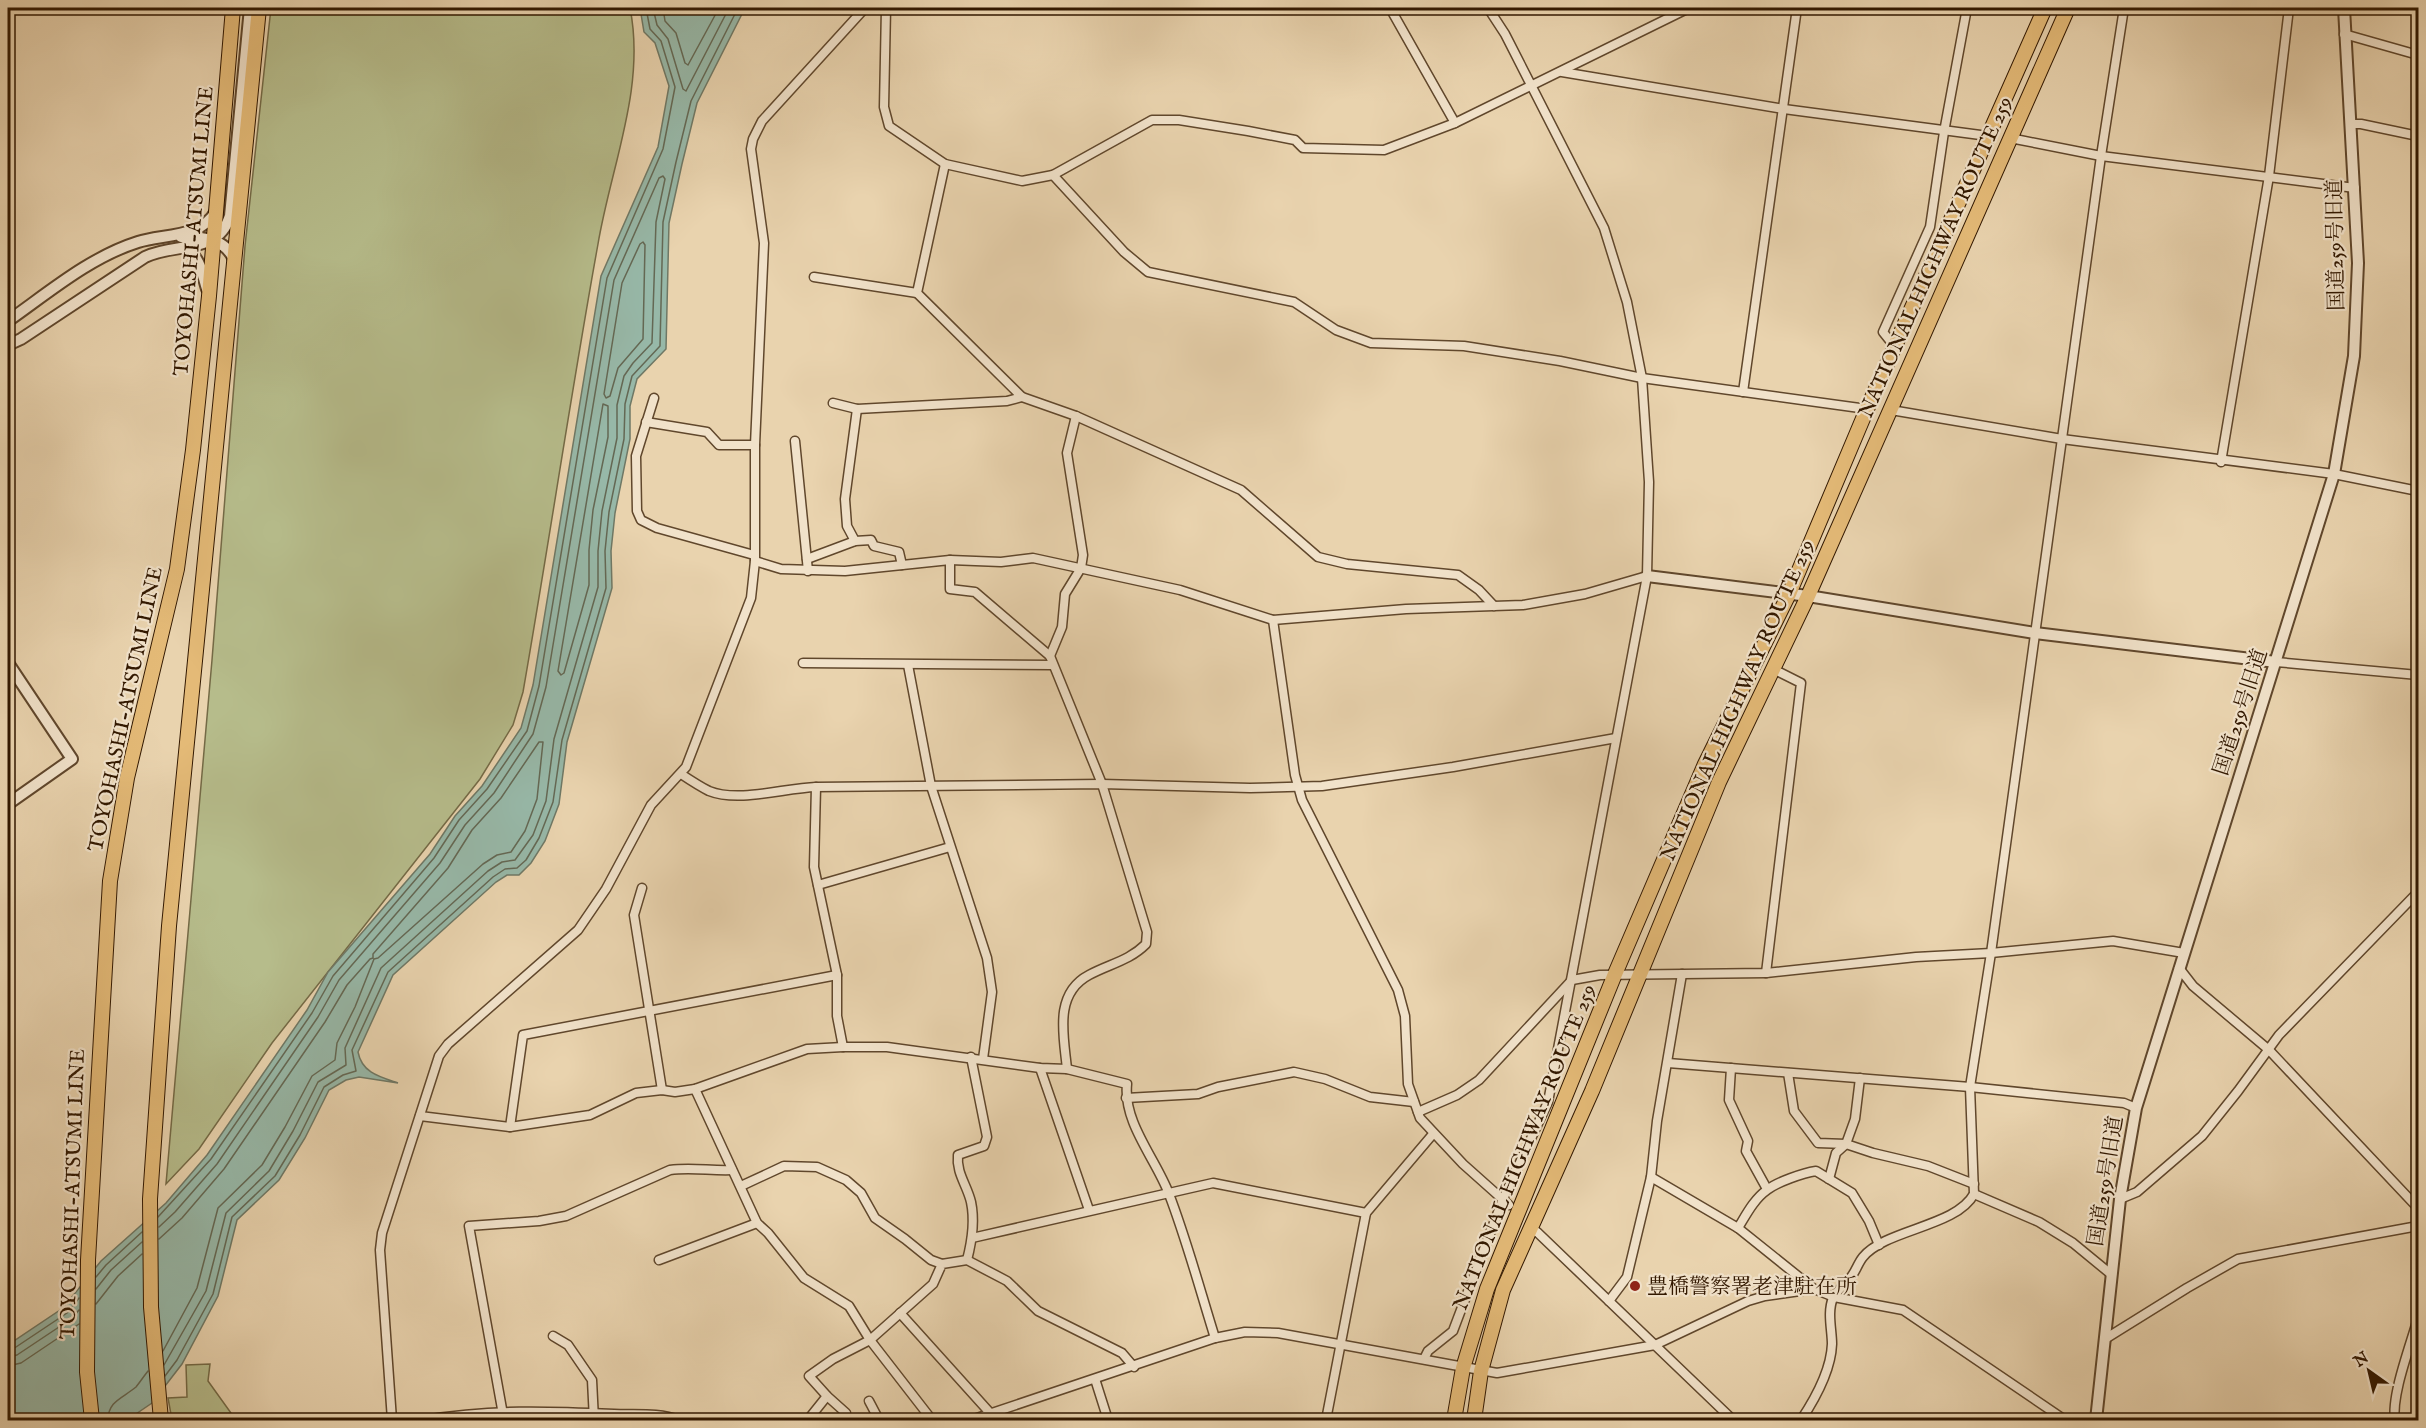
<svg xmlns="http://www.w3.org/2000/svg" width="2426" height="1428" viewBox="0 0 2426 1428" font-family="'IM FELL English','Noto Serif JP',serif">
<rect width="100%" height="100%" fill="#e9d3ae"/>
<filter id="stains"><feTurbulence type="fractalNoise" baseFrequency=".00333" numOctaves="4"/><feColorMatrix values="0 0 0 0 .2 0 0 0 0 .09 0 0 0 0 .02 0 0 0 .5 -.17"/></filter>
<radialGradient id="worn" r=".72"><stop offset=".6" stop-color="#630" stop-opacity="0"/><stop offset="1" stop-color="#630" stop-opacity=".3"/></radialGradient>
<g fill="#b6bc8b" stroke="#746a46" stroke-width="1.5">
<path d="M271,8H630C646,87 611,166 598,244C571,393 549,543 523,692L513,725L480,779L272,1043L199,1149L166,1184L212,660L245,246Z"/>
<polygon points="210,1364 208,1381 236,1420 172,1420 168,1398 187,1397 186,1365"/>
</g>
<path fill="#97b8a8" stroke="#6f7865" stroke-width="1.5" d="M640,8H745L697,103L682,164L669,223L666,349L637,379L630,406V439L615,513L611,551L612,588L567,742L559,804L545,841L531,863L519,875H507L496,882L393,975L358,1052C362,1073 380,1077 398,1083L359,1077L346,1080L329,1090L305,1138L279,1180L237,1220L218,1296L182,1364L152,1403L127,1420H8V1345L63,1308L101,1261L166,1203L207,1155L307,1010L328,972L430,854L455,816L482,786L521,728L533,685L601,276L658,147L669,86L655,43L644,32Z"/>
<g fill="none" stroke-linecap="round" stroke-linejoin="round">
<g stroke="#646854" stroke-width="1.5">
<polyline points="653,8 657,25 668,39 683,89 686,91 729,8"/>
<polyline points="663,8 665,21 676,33 685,63 688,65 719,8"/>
<polygon points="643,242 645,245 643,339 618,368 610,396 606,398 604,394 622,283 640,244"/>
<polygon points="603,404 608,406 608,437 593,510 589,550 589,585 564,673 561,675 558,671"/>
<polyline points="158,1217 211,1159 312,1013 333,976 434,858 459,820 487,789 527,731 539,686 607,278 663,149 675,87 661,41 650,29 646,8"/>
<polyline points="159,1227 175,1212 217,1164 318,1017 339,980 440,863 465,825 494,793 533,734 546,687 614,280 659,178 663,176 665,179 656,222 652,343 633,363 624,376 617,405 617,438 602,511 598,551 598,587 554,739 546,801 533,835 515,860 502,862 488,871 381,968 345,1048 346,1065 318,1082 293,1131 269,1171 226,1213 206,1291 164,1365"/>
<polyline points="159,1239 182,1218 224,1169 325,1022 347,985 370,959 373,958 373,954 448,868 472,830 501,798 539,742 543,742 537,799 525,831 511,852 497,855 483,864 378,958 374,959 355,1007 337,1043 335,1060 312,1076 285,1127 262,1165 218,1208 197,1288 163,1351"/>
<polyline points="96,1277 106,1265 142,1232"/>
<polyline points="96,1289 111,1270 142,1242"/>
<polyline points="96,1304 118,1276 142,1254"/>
<polyline points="8,1350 13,1349 67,1313 79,1298"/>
<polyline points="8,1357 17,1355 71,1319 79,1310"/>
<polyline points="8,1366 21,1363 79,1324"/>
<polyline points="165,1376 177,1360 213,1294 232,1217 275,1176 300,1135 324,1087 343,1075 356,1071 352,1050 388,972 493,877 505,869 517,868 526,860 539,838 553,802 562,740 606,588 605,551 609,512 624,439 625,404 632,376 660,346 663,222 676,162 691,101 738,8"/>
<path d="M108,1420C108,1401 123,1398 136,1387C140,1382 144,1376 148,1371"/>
</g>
<g stroke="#60472c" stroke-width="11">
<g id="minor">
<polyline points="886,8 884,107 889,126 945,164 1022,181 1053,175 1152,120 1179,120 1248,131 1295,140 1303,148 1384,150 1455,123 1689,8"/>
<polyline points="1390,8 1455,123"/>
<polyline points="2344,34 2418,55"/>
<polyline points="1562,72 1784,109 1988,136"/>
<polyline points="2350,124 2361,124 2418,136"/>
<polyline points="2010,138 2101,156 2355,188"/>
<polyline points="945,164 917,293 1022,397 1076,416 1241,490 1318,557 1347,564 1458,575 1479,590 1494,606"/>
<polyline points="1053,175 1124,252 1148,272 1294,302 1336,330 1371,343 1464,346 1560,361 1642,378 1867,409"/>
<polyline points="814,277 917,293"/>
<polyline points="1895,347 1883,332 1930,227 1944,132 1967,8"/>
<polyline points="1743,392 1797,8"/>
<polyline points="654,398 636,456 637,511 641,520 657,528 754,555"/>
<polyline points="833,403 857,409 1007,401 1022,397"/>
<polyline points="1891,410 2062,439 2334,474 2418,491"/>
<polyline points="646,422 707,432 719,445 755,445"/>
<polyline points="795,441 808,571"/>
<polyline points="2221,462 2269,176 2289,8"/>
<polyline points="855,541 847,526 845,499 857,409"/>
<polyline points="807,559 855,541 871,540 874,546 899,552 902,565"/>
<polyline points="950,560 1001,562 1033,558 1180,590 1273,620 1406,609 1523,605 1585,594 1647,576"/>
<path d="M755,561L781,569L845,571L950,560V589L975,592L1050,656L1102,784L1147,932L1146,944C1129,961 1109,964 1089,975C1053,994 1064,1037 1067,1069"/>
<polyline points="1273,620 1295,775 1302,800 1398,990 1405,1016 1408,1084 1420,1118 1463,1164 1509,1205"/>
<polyline points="1050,656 1062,627 1065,594 1081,568 1083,555 1067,453 1076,416"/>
<polyline points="2276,662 2418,675"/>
<polyline points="803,663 1052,665"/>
<polyline points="908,665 931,786 987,958 992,992 983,1059"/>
<path d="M681,774C690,780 699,786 709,791C739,803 784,788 816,787L1102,784L1250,788L1322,786L1453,767L1616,738"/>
<polyline points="816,787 814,867 837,975 837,1016 843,1047"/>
<polyline points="818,885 950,847"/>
<polyline points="642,888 634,915 662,1090"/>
<polyline points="2179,968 2193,986 2269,1050 2418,1208"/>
<polyline points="1766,973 1801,683 1773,669"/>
<polyline points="1668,1063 1970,1087 2124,1103 2136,1108"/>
<polyline points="1040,1068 1089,1210"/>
<polyline points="1731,1068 1729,1100 1748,1141 1746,1151 1767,1189"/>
<polyline points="1788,1073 1794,1111 1818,1143 1846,1144 1873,1153 1928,1166 1974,1184"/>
<polyline points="695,1089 757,1223 768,1233 804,1278 849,1306 870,1340 932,1420"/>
<polyline points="1126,1098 1198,1094 1218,1087 1294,1072 1325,1079 1370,1097 1414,1102"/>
<polyline points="1418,1112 1457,1095 1479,1080 1572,980 1600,975 1766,973 1916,957 1991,953 2113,941 2184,953"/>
<path d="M420,1116L510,1127L590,1115L636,1093L662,1090L675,1092L695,1089L807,1049L843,1047H887L1040,1068L1067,1069L1127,1084C1123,1123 1156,1159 1169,1194C1187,1241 1200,1290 1215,1338"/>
<polyline points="510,1127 523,1035 837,975"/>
<polyline points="1651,1177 1738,1228 1814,1289"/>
<polyline points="1829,1179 1836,1153 1846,1144 1855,1119 1860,1078"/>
<polyline points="741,1186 784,1166 817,1167 846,1180 861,1193 875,1218 905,1239 931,1260 942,1264"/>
<polyline points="1974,1194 2039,1222 2073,1243 2112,1275"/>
<polyline points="2120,1199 2137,1192 2202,1136 2238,1091 2279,1035 2418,892"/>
<path d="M1738,1228C1746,1215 1754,1199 1767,1190C1777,1182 1803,1173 1816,1171L1852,1193L1869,1221L1879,1245"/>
<polyline points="1537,1232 1733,1420"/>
<polyline points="972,1238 1213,1183 1366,1213"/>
<polyline points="659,1260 757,1223"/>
<path d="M967,1260C972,1241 975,1221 971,1202C967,1185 956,1173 958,1155L984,1146L987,1137L971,1057"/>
<polyline points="1609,1301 1627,1277 1651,1177 1657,1121 1682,974"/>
<polyline points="900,1313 991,1414"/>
<polyline points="553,1336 568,1345 592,1380 594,1420"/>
<polyline points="2105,1339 2187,1288 2238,1259 2418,1226"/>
<polyline points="1424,1359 1428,1351 1453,1331 1503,1199 1548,1102 1647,576 1649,482 1642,378 1627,302 1604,228 1505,34 1488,8"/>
<polyline points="1095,1379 1108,1420"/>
<polyline points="869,1401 879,1420"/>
<polyline points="846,1413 827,1396 809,1376 833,1359 870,1340 933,1284 942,1264 967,1260 1007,1281 1038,1311 1122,1353 1134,1367"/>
<polyline points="392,1420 380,1250 382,1233 439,1056 448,1044 578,930 606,889 651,805 686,767 751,598 755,561 755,445 764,243 751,149 753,139 762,121 865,8"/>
<path d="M425,1420C490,1409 548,1411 614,1414C634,1415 660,1412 678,1420"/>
<path d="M504,1420L469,1226L539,1221L566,1216L670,1170C691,1167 711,1171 732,1170"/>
<polyline points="811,1420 811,1416 827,1396"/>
<polyline points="971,1420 1215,1338 1245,1332 1278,1333 1497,1373 1655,1345 1748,1301 1765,1296 1814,1289 1834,1297 1903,1310 2065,1420"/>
<polyline points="1326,1420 1366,1213 1433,1134"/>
<path d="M1801,1420C1815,1399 1831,1371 1832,1344C1832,1330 1827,1312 1833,1298C1837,1290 1846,1284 1851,1277C1856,1271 1858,1263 1863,1257C1886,1229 1956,1227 1974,1194L1970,1087L1991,953L2101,156L2124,8"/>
<path d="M2395,1420C2391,1395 2411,1344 2418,1318"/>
</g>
</g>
<g stroke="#60472c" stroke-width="14">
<g id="tertiary">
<path d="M181,237C201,237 226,238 234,260"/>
<path d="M184,247C200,257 202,272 207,289"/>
<path d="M8,321C48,293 90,257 138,242C163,234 202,238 216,211"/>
<path d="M8,345L21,339L145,257C176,242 218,255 230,216L250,8"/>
<polyline points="1647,576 1808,596 2035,633 2276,662"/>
<polyline points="8,663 72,759 8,804"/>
<polyline points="2096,1420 2120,1199 2136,1108 2334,474 2354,356 2358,263 2344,8"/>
</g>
</g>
<g stroke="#321800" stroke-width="16">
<g id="primary">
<polyline points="92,1420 87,1372 88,1260 110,881 127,778 177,569 193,450 209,296 233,8"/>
<polyline points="161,1420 151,1307 150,1199 169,926 259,8"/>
</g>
</g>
<g stroke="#321800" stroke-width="16">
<g id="trunk">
<polyline points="1454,1420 1463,1368 1487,1289 1615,974 1705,764 1789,594 1867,409 2045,8"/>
<polyline points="1474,1420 1481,1371 1503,1290 1592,1091 1719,782 1808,596 2068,8"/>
</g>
</g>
<use href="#minor" stroke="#f1e2ca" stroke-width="8"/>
<use href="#tertiary" stroke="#f1e2ca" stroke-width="10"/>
<use href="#primary" stroke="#e4ba77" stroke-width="14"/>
<use href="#trunk" stroke="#e4ba77" stroke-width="14"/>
</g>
<circle fill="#8f2418" stroke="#f1e2ca" stroke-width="2" cx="1635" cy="1286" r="6"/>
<g text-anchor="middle" stroke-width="4.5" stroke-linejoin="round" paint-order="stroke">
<g font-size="21" fill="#321800" stroke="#f1e2ca">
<text transform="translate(193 231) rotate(-85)" y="7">TOYOHASHI-ATSUMI LINE</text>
<text transform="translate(2335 245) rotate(-91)" y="7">国道259号旧道</text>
<text transform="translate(1935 257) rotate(-66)" y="7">NATIONAL HIGHWAY ROUTE 259</text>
<text transform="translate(1737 700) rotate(-66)" y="7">NATIONAL HIGHWAY ROUTE 259</text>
<text transform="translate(125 709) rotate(-78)" y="7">TOYOHASHI-ATSUMI LINE</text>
<text transform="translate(2240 712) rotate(-72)" y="7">国道259号旧道</text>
<text transform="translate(1524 1147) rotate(-68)" y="7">NATIONAL HIGHWAY ROUTE 259</text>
<text transform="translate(2105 1181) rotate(-81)" y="7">国道259号旧道</text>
<text transform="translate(72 1194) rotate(-88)" y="7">TOYOHASHI-ATSUMI LINE</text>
</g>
<g font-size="21" fill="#321800" stroke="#f1e2ca" text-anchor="start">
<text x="1647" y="1293">豊橋警察署老津駐在所</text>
</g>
</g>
<rect width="2426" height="1428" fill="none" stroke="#e9d3ae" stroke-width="30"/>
<rect x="9" y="9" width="2408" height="1410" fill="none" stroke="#321800" stroke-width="3"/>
<rect x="15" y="15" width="2396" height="1398" fill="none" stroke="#321800" stroke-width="1.5"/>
<g transform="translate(2369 1371) rotate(326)" stroke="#f1e2ca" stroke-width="4.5" paint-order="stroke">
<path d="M0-4.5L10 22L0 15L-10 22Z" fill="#321800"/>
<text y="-9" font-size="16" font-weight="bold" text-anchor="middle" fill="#321800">N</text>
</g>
<rect width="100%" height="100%" filter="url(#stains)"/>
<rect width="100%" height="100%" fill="url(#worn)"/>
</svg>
